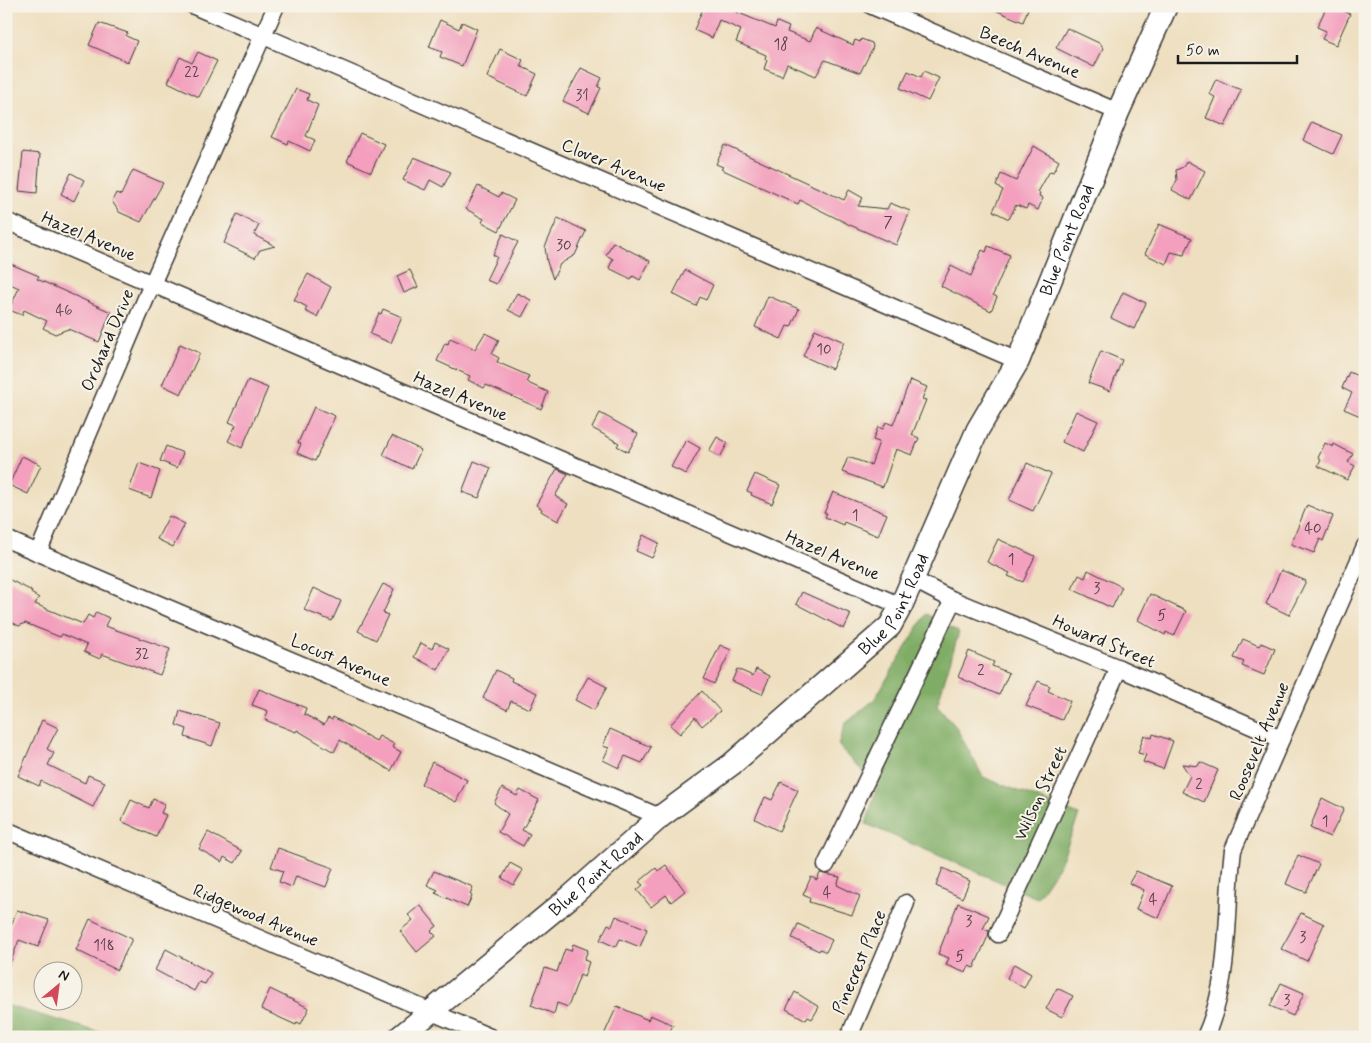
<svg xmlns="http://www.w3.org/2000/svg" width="1371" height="1043" viewBox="0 0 1371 1043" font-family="Mynerve,sans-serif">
<rect width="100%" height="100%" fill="#f7f3e8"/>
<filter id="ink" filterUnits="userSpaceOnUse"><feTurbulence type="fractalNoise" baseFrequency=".02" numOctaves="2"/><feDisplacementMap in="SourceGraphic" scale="10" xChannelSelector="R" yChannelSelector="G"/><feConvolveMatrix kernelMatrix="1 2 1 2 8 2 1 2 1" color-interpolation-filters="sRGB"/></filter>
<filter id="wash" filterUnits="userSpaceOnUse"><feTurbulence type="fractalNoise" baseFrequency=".0096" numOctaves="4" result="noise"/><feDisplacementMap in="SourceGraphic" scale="20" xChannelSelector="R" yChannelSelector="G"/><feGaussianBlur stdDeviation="1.12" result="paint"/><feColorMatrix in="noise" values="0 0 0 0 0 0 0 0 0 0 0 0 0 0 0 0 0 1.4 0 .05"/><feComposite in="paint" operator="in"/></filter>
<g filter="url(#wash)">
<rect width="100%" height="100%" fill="#eedfc0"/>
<g fill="#80ad66" stroke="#4e6441">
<polygon points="926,614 959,632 937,705 956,727 983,777 1079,815 1061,862 1037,898 866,824 877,787 838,745 845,724 874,700"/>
<polygon points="6,1005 116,1037 6,1037"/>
</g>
<g id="blocks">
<g fill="#f39fbd">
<polygon points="704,6 722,6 775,28 777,22 789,27 787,32 810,41 816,28 853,45 855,40 860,42 861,39 872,43 873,47 860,73 825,60 816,76 787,64 782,76 764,69 767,60 765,59 766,55 736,42 741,30 719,20 712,38 694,30"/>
<polygon points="986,6 1029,6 1023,22"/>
<polygon points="1327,6 1333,6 1350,14 1336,45 1322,39 1326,31 1317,27"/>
<polygon points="440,20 459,29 462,22 477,29 462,66 440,57 442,52 429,47"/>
<polygon points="99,23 128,33 126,36 137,41 128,62 89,45"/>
<polygon points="1067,28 1101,44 1103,49 1094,67 1056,48"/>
<polygon points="500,49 523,60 520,66 537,74 527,96 487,77"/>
<polygon points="198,52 217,61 199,97 168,82 180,57 192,63"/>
<polygon points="581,68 602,78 598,87 601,88 589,113 563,101"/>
<polygon points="908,71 921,77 924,71 939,78 928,101 900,88"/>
<polygon points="1216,79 1241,90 1225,126 1206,118 1215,97 1209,94"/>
<polygon points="296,89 309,94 307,100 318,105 306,136 315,140 310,151 289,141 288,144 272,137"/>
<polygon points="1312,122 1342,135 1333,154 1303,140"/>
<polygon points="360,133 384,144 371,172 347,161"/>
<polygon points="725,145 844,200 849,190 863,198 858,206 887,209 890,203 910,211 896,245 850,225 800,200 798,204 721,169 723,167 716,164"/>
<polygon points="1034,146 1059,161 1053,172 1050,171 1038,192 1040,193 1039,196 1043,198 1038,210 1028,205 1026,209 1016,205 1009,219 993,211 1003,190 996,186 1001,174 1016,181"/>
<polygon points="23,152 40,154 37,193 19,191"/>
<polygon points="414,157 451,172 443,187 430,180 425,190 403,180"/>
<polygon points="1187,161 1205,171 1191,200 1172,190 1177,180 1176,170 1183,167"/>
<polygon points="133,170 163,183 141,222 119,212 112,201 116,193 121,195"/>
<polygon points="71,173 84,180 74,201 61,194"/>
<polygon points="478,186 499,197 501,193 515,200 499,231 482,222 484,219 466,209"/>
<polygon points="237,214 259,225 254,235 275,246 260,250 255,258 224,243"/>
<polygon points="558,218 586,231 575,255 560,264 553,279 547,262 545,247"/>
<polygon points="1159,224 1192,238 1184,255 1171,252 1166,264 1145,254"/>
<polygon points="503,234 518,242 496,284 486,280 497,257 493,255"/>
<polygon points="613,242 650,261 640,280 633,276 631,279 609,268 613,259 606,255"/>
<polygon points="988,246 1010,255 993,295 997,297 991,311 941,286 951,266 971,276 982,250 986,252"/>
<polygon points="6,262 39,276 37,279 111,312 99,342 68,329 55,334 43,328 47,321 24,310 22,315 9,310 19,288 6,282"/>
<polygon points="410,270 418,287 404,293 397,276"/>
<polygon points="685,270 713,285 706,300 700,297 696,306 673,294"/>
<polygon points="308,274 331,287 317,317 305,311 307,307 294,300"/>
<polygon points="1123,292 1146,303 1134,329 1111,318"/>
<polygon points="517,293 531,300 522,317 508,310"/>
<polygon points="768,296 799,309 791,327 787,326 781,339 755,327"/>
<polygon points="383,309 402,317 391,343 370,334 379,313 381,314"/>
<polygon points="815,329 844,342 832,369 803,356"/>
<polygon points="485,333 499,340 492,354 499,358 497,362 529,376 527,381 530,384 548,392 541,409 486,385 484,388 468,380 470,376 437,361 445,343 448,344 450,338 475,349"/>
<polygon points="180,344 200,353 181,394 162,385"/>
<polygon points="1101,351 1122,360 1110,391 1088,383"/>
<polygon points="1365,366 1365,418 1344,409 1352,393 1342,388 1349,372 1360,377"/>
<polygon points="248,380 268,388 242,448 228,441 236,425 229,422"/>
<polygon points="910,380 927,387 922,399 926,400 912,435 919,438 912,455 896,449 883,487 842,472 848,457 871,465 879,442 873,440 878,427 883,429 886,422 893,425"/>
<polygon points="314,407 335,416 315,461 297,453 301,444 298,443"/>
<polygon points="1076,411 1098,421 1083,452 1062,442"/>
<polygon points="600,413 638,434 628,452 617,446 619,443 592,428"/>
<polygon points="392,436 421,450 412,469 383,455"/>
<polygon points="717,437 728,443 720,457 709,451"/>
<polygon points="686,440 700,448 686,474 671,467"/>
<polygon points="1325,443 1333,447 1334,444 1353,454 1348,462 1355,466 1347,480 1318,466 1321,460 1318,458"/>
<polygon points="166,446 183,453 177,468 160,461"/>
<polygon points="22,456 41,465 28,494 9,485"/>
<polygon points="474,461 491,468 479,498 462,492"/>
<polygon points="139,463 160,471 151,498 129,490"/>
<polygon points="1027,463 1051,474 1033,511 1009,500"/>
<polygon points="557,469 568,474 555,496 568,504 558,521 541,511 542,509 536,505"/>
<polygon points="755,474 780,485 772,504 751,495 752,493 747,491"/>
<polygon points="833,492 887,514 878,536 844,522 843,525 825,517 827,513 824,513"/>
<polygon points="1307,505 1333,516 1323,541 1320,539 1314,553 1291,544"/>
<polygon points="169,516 185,524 173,547 157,539"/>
<polygon points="643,535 659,543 652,558 636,551"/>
<polygon points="998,539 1035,556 1023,582 1008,576 1010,573 987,562"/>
<polygon points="1088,570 1122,587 1112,608 1072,589 1079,575 1085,578"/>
<polygon points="1281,570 1306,581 1289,615 1266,604"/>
<polygon points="6,578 32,591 31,593 39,598 35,604 83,624 88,615 93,618 96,612 109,618 105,626 170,649 160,675 102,654 100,659 84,652 87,645 62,634 60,637 25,623 19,626 6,619"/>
<polygon points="383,584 394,589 383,613 388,615 376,640 358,631"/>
<polygon points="314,588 341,601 332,621 304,610"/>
<polygon points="802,592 851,614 844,629 796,604"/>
<polygon points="1150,594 1186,611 1174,636 1166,632 1165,635 1138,620"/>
<polygon points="1243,639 1259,646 1261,643 1275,649 1264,675 1242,666 1244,662 1234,658"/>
<polygon points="435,642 449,649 438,670 414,657 421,643 432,649"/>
<polygon points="720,645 731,650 714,684 704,679"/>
<polygon points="969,651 994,662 992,666 1009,673 999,695 958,677"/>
<polygon points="737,669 753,676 756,669 770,676 762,694 732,681"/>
<polygon points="496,670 512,678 511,681 537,693 530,709 511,701 507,710 483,698"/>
<polygon points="588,677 607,687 594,710 575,700"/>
<polygon points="1038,681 1050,686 1048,691 1070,701 1062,720 1026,706"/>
<polygon points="259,689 306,708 304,714 324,725 328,718 332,720 333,717 376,741 379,736 394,744 392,747 401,752 391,771 340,740 334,752 297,730 296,732 265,720 268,711 252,705"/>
<polygon points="702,691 720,711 702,726 695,717 680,734 670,725"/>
<polygon points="180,711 220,723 212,746 185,737 187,729 176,725"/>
<polygon points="42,720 58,728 47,749 54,753 48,765 85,783 88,775 105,782 93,807 41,781 39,786 18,776"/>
<polygon points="610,729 651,747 642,763 625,756 619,768 603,760 609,748 603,746"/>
<polygon points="1153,734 1173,741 1163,769 1143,762 1146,755 1138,753 1144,735 1152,738"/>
<polygon points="432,762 467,780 456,802 421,784"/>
<polygon points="1200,762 1218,770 1204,802 1182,792 1190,776 1182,764 1198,766"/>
<polygon points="781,782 798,790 779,831 755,819 765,797 772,800"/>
<polygon points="502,788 517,796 520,790 539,800 522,830 530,834 523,846 498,832 508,814 494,803"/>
<polygon points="1322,798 1344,809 1330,837 1310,828"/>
<polygon points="153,799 165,804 161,813 166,815 156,837 121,821 131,800 149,808"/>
<polygon points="208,832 242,851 235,863 224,857 222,862 199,849"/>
<polygon points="278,848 333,868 326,887 296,876 292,887 279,882 283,871 271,867"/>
<polygon points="1298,855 1319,864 1306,892 1286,884"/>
<polygon points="510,863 523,870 514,885 502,878"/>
<polygon points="666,865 685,891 671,902 666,895 651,907 637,890 643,885 639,882 656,868 658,871"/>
<polygon points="943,868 970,881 962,898 936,886"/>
<polygon points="434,871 473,887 470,894 472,896 467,907 435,893 438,890 427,885"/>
<polygon points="1136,871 1172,886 1159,918 1136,909 1144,890 1129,883"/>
<polygon points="820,873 840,877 837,885 860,896 852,915 809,902 810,898 803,895 811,877 817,880"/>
<polygon points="958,903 989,916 983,929 989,931 988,936 974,968 969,966 966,973 946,965 949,958 938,954"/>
<polygon points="420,905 437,926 431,931 436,936 417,952 400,931 413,920 408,915"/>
<polygon points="17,910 49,920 38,947 19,940 7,971 6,939"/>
<polygon points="1301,913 1324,924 1307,961 1281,949"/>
<polygon points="616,916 647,929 640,947 620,939 616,947 600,940 608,924 612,926"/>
<polygon points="90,919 132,939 117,970 76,950"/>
<polygon points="798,924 832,940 826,952 820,949 819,951 792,938"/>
<polygon points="573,944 588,950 584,960 589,962 584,977 580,975 568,1007 557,1003 554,1014 531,1005 545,968 557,972 565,949 571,951"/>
<polygon points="166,949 211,973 205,984 199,982 194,991 155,970"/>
<polygon points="1014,964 1031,974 1024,988 1007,978"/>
<polygon points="1281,983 1304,993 1293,1016 1270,1006"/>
<polygon points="1057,988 1073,996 1062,1017 1046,1009"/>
<polygon points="270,989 309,1008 301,1024 297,1022 296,1025 261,1009"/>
<polygon points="795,992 819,1007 812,1019 808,1017 806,1020 786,1009"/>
<polygon points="617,1006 648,1020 650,1015 673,1025 667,1037 603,1037"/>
</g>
</g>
</g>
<g filter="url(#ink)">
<use href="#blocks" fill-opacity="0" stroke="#3c3935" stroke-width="1"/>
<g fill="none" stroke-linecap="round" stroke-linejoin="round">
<g stroke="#3c3935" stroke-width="19">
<g id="street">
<polyline points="194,6 1018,361"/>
<polyline points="872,6 1118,112"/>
<polyline points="6,221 901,606"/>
<polyline points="6,539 660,817"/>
<polyline points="38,553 152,284 276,6"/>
<polyline points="912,579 953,600 1119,668 1281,739"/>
<polyline points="6,830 490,1037"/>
<polyline points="826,865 953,600"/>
<polyline points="998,934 1119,668"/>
<polyline points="849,1037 906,903"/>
<path d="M1205,1037C1232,978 1225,913 1233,850L1365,546"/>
</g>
</g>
<g stroke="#3c3935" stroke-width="25">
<g id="secondary">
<path id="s1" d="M400,1037L570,897L660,817L732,764L890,626L901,606L978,429L1018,361L1118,112L1166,6"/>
</g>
</g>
<use href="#street" stroke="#fff" stroke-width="16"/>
<use href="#secondary" stroke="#fff" stroke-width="22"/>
</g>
</g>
<g text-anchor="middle" stroke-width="4" stroke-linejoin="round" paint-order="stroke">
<g font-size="15" fill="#523d44">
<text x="781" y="49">18</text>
<text x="192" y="77">22</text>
<text x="582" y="100">31</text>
<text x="888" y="227">7</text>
<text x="564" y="250">30</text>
<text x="64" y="315">46</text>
<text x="824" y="354">10</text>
<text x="855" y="520">1</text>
<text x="1313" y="533">40</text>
<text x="1011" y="564">1</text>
<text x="1097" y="593">3</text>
<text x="1162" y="620">5</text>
<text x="142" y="659">32</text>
<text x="981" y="675">2</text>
<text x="1199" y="789">2</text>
<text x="1325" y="826">1</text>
<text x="827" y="897">4</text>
<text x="1153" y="904">4</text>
<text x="969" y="926">3</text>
<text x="1303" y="942">3</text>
<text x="104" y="950">118</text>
<text x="960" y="961">5</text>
<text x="1287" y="1005">3</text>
</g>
<g font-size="18" fill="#1c1c1c" stroke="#f7f3e8">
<text transform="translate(1030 52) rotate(23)" y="6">Beech Avenue</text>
<text transform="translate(614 165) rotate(23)" y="6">Clover Avenue</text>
<text transform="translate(89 236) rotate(23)" y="6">Hazel Avenue</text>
<text dy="6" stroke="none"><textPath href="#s1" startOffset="1065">Blue Point Road</textPath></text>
<text transform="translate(107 340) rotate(-67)" y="6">Orchard Drive</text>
<text transform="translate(461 396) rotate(23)" y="6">Hazel Avenue</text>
<text transform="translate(833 555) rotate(23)" y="6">Hazel Avenue</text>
<text dy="6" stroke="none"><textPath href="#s1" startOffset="660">Blue Point Road</textPath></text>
<text transform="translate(1104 641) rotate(23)" y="6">Howard Street</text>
<text transform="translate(341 660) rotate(23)" y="6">Locust Avenue</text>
<text transform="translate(1259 741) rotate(-67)" y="6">Roosevelt Avenue</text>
<text transform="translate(1040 793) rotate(-65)" y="6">Wilson Street</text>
<text dy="6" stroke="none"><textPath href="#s1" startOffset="255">Blue Point Road</textPath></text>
<text transform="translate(256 915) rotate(23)" y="6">Ridgewood Avenue</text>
<text transform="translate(859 962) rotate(-67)" y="6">Pinecrest Place</text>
</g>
</g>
<rect width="1371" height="1043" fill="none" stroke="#f7f3e8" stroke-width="25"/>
<g transform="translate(58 986) rotate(29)"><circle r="24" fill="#f7f3e8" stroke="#9f9d96"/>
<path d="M0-4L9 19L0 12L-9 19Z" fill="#d1495b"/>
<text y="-8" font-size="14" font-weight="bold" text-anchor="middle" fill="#1c1c1c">N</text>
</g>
<path d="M1178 55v8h119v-8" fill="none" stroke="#1c1c1c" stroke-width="2.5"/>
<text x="1186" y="55" font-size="15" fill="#1c1c1c" stroke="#f7f3e8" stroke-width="4" paint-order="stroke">50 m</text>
</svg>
